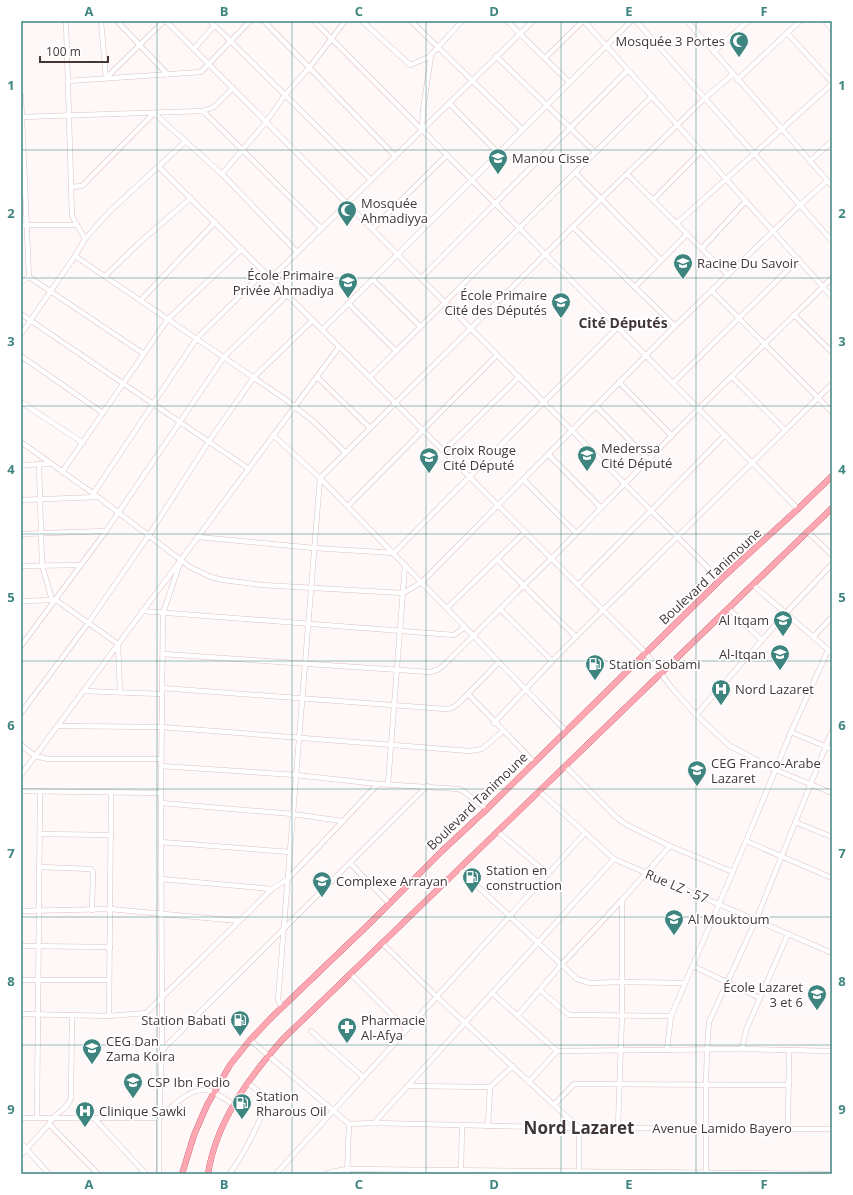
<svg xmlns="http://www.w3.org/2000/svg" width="853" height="1195" viewBox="0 0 853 1195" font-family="'Open Sans',sans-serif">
<rect width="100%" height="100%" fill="#fff8f8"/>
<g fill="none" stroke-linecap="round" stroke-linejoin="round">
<g stroke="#dec1c2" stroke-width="5.5">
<g id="minor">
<polyline points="66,21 72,216 85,239"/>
<polyline points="101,21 106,78"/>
<polyline points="117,21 167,74"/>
<polyline points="166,21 720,580"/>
<polyline points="210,21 371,180"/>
<polyline points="264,21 395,156"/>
<polyline points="314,21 798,509"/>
<polyline points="362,21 410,65 429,57 462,21"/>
<polyline points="411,21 522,129"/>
<polyline points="507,21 569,82"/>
<polyline points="584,21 832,297"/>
<polyline points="636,21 832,241"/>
<polyline points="687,21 832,186"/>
<polyline points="825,21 832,29"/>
<polyline points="787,33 832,82"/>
<polyline points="194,49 214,26"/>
<polyline points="714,52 748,21"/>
<polyline points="496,56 595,152"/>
<polyline points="545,58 583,21"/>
<polyline points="106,78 164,21"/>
<polyline points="737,80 800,21"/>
<polyline points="68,81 201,72 250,21"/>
<polyline points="21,96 29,277"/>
<polyline points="449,103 498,153"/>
<polyline points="203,111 214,107 233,88"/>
<polyline points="21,117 203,111 321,228"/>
<polyline points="422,129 423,110 431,56"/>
<polyline points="810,161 832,141"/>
<polyline points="159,167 646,653 671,687 696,715 730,746 776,770 832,793"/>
<polyline points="575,172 661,260"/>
<polyline points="222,174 266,122 285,95 309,68 345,21"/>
<polyline points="627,174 728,275"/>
<polyline points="71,187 82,186 154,113 222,174 297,252"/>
<polyline points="653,200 701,151"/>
<polyline points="677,223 832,84"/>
<polyline points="21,225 77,225"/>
<polyline points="573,227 675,326"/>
<polyline points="372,229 447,155"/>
<polyline points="702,248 746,201"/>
<polyline points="75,256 285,399 313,421 345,452"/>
<polyline points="105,276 139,243 191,198"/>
<polyline points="29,277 144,354"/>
<polyline points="271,278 533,21"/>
<polyline points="421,278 628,70"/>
<polyline points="372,279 420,326"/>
<polyline points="21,282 29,277"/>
<polyline points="635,287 687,234"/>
<polyline points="712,291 832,412"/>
<polyline points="141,300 215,222"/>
<polyline points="348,303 396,351"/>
<polyline points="21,314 249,469"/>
<polyline points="794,315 832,352"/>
<polyline points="322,330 631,21"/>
<polyline points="21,334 75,256 85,239 109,212 186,141"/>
<polyline points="21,356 103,413"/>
<polyline points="317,377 370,428"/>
<polyline points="370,377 652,96"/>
<polyline points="732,377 785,430"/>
<polyline points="619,382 672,436"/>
<polyline points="673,383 799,259"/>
<polyline points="21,402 83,443"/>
<polyline points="596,406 649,460"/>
<polyline points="273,435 320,478 566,731"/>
<polyline points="21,442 98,497 190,567 211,577 223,580 262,585 403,593 422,582 675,326 801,204 827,181"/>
<polyline points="444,451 519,377"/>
<polyline points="548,454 601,508"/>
<polyline points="39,464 42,565 52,600"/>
<polyline points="21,465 49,464"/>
<polyline points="62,472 168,319 242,249"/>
<polyline points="524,480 576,533"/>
<polyline points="93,494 197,338 264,272"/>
<polyline points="21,500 97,497"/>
<polyline points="348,506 497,355"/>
<polyline points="808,532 832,555"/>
<polyline points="21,534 106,531"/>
<polyline points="198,537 314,548 394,553 618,327"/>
<polyline points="497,559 576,637"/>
<polyline points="21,566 80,565"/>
<polyline points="578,585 725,435"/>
<polyline points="753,585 832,653"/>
<polyline points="21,601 56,600 118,644 120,692"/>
<polyline points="447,608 525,532"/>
<polyline points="500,609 552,661"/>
<polyline points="729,609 741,621 762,640"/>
<polyline points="142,611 454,635 465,627"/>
<polyline points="813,637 832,617"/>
<polyline points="21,646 106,531 224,357 287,295"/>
<polyline points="163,654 430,672 437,670 444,665 524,585 552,558 686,421 832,278"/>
<polyline points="162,688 446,709 452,708 458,704 499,662"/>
<polyline points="83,691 162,694"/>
<polyline points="468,694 534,762"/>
<polyline points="21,713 89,622 149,535 209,441 254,377 313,320"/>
<polyline points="696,715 785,614 832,564"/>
<polyline points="494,723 552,661 603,610 832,384"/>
<polyline points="57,726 162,727 470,751 482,749 503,731"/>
<polyline points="791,732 832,749"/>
<polyline points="21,745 35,756 48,759 161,759"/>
<polyline points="161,766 296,775 378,784 459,789 463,791 487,809"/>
<polyline points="566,767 615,816 625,824 670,846 733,872"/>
<polyline points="21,775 339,347"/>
<polyline points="388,784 405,565"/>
<polyline points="21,791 161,793"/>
<polyline points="540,792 614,859 832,953"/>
<polyline points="161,803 293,814 342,821"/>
<polyline points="795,822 832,837"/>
<polyline points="498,832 548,874"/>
<polyline points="40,834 111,835"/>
<polyline points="746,841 832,878"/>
<polyline points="161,842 290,852"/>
<polyline points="350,863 389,903"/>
<polyline points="39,867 91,869 93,872 92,910"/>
<polyline points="459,869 577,979 590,983 622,982 684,983"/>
<polyline points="161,879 272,889"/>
<polyline points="21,911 110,909 239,921"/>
<polyline points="382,943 436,996 579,1128 579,1174"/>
<polyline points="21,946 110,947"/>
<polyline points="693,966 760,998"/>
<polyline points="351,974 406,1029"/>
<polyline points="21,980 109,980"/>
<polyline points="540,990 565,1012 570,1015 671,1016"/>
<polyline points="492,993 557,1051 742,1049 832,1051"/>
<polyline points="282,1007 278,1000 320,478 601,199 705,98 732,75"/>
<polyline points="21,1014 109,1016 146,1013 272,889 288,879 378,784"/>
<polyline points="518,1015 562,964 622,900 670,846"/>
<polyline points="109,1016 111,793"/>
<polyline points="311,1031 363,1077"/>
<polyline points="250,1040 349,1124"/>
<polyline points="742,1049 746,1030 788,934"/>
<polyline points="162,1050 427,786"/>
<polyline points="667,1050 671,1016 746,841 791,732 828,650"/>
<polyline points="529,1082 557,1051"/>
<polyline points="407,1086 490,1087 513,1066"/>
<polyline points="555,1104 574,1084 789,1085"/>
<path d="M21,1118H159C171,1108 189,1088 206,1090C215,1091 226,1100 234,1105"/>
<polyline points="37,1118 40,792"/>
<polyline points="94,1118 146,1174"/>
<polyline points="374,1123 614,859"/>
<polyline points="49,1124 98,1174"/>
<polyline points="349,1124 374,1123 579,1128 832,1129"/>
<polyline points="488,1126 490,1087"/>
<polyline points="618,1127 622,1016 622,900"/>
<polyline points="788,1128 789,1050"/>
<polyline points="21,1143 49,1174"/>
<path d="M21,1155L49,1124C54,1112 68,1110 71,1098L72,1015"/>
<polyline points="461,1172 462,1126"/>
<polyline points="159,1174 159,1118 162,1050 161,793 163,613 181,560"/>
<path d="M229,1174C238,1164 264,1117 264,1105C264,1094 256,1088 248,1084"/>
<polyline points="276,1174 585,833"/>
<polyline points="326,1174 331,1172 347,1169 832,1174"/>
<polyline points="347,1174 349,1124"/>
<polyline points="706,1174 706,1084 707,1050 709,1022 756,920 832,731"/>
</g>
</g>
<g stroke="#bc5864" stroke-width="6">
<g id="major">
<polyline points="182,1174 194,1135 207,1105 230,1065 250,1040 270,1019 369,924 442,851 487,809 720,580 798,509 832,476"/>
<path d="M208,1174C216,1122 249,1077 283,1039L832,508"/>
</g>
</g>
<use href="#minor" stroke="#fff" stroke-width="4.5"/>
<use href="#major" stroke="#fea6b1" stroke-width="5.5"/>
</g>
<path fill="none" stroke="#3e8580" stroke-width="1" stroke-opacity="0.55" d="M157,21V1174M292,21V1174M426,21V1174M561,21V1174M696,21V1174M21,150H832M21,278H832M21,406H832M21,534H832M21,661H832M21,789H832M21,917H832M21,1045H832"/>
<defs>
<g id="mosque-pin" transform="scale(1)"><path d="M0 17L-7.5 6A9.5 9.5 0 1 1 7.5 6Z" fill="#3e8580" stroke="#fff"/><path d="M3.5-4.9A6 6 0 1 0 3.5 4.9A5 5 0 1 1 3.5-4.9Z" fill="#fff"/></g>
<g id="school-pin" transform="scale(1)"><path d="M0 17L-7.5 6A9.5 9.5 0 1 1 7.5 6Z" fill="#3e8580" stroke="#fff"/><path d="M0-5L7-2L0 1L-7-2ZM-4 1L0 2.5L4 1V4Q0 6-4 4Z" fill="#fff"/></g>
<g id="fuel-pin" transform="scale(1)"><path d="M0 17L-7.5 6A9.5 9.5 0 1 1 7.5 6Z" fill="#3e8580" stroke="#fff"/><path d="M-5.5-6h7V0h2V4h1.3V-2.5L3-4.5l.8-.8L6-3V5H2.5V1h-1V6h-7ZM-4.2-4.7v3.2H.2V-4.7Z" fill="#fff"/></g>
<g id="hospital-pin" transform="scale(1)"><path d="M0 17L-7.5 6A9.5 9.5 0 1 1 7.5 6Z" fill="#3e8580" stroke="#fff"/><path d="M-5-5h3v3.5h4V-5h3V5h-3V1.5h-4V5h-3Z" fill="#fff"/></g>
<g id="pharmacy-pin" transform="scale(1)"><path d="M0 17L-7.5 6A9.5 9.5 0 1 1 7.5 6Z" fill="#3e8580" stroke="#fff"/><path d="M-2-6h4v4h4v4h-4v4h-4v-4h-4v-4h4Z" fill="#fff"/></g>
</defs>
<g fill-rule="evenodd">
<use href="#mosque-pin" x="739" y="41"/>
<use href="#school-pin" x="498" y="158"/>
<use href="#mosque-pin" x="347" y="210"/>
<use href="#school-pin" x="683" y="263"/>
<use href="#school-pin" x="348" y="282"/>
<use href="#school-pin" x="561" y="302"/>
<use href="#school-pin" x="587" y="455"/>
<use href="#school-pin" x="429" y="457"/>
<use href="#school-pin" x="783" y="620"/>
<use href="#school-pin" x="780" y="654"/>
<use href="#fuel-pin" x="595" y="664"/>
<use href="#hospital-pin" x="721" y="689"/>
<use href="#school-pin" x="697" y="770"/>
<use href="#fuel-pin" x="472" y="877"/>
<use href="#school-pin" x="322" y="881"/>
<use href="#school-pin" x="674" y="919"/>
<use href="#school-pin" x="817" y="994"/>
<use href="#fuel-pin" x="240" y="1020"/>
<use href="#pharmacy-pin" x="347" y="1027"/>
<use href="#school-pin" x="92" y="1048"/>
<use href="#school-pin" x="133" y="1082"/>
<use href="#fuel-pin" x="242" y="1103"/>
<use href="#hospital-pin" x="85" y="1111"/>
</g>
<g text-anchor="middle" stroke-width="3.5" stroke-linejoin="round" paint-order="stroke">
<g font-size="13" fill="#423637" stroke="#fff" text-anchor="start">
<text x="725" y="46" text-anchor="end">Mosquée 3 Portes</text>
<text x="512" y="163">Manou Cisse</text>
<text x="361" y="208">Mosquée<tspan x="361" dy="15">Ahmadiyya</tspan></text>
<text x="697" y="268">Racine Du Savoir</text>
<text x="334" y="280" text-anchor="end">École Primaire<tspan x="334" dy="15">Privée Ahmadiya</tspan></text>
<text x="547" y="300" text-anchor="end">École Primaire<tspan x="547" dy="15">Cité des Députés</tspan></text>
<text x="601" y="453">Mederssa<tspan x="601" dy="15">Cité Député</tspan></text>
<text x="443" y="455">Croix Rouge<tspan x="443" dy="15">Cité Député</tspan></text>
<text x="769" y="625" text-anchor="end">Al Itqam</text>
<text x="766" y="659" text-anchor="end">Al-Itqan</text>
<text x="609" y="669">Station Sobami</text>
<text x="735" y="694">Nord Lazaret</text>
<text x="711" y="768">CEG Franco-Arabe<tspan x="711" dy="15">Lazaret</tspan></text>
<text x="486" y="875">Station en<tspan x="486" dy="15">construction</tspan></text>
<text x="336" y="886">Complexe Arrayan</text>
<text x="688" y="924">Al Mouktoum</text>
<text x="803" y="992" text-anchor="end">École Lazaret<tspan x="803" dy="15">3 et 6</tspan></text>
<text x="226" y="1025" text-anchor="end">Station Babati</text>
<text x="361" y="1025">Pharmacie<tspan x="361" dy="15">Al-Afya</tspan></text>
<text x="106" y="1046">CEG Dan<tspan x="106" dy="15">Zama Koira</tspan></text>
<text x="147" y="1087">CSP Ibn Fodio</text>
<text x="256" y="1101">Station<tspan x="256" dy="15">Rharous Oil</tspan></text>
<text x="99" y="1116">Clinique Sawki</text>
</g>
<g font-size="13" fill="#423637" stroke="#fff">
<text transform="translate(710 576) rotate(-43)" y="5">Boulevard Tanimoune</text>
<text transform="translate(477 801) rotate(-44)" y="5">Boulevard Tanimoune</text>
<text transform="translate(677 886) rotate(23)" y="5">Rue LZ - 57</text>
<text x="722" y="1133">Avenue Lamido Bayero</text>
</g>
<g font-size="14" font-weight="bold" fill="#423637" stroke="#fff">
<text x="623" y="328">Cité Députés</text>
</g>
<g font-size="17" font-weight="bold" fill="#423637" stroke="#fff">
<text x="579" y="1134">Nord Lazaret</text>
</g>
</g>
<rect width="853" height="1195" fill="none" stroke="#ffffff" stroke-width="44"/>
<path d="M40 56v6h68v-6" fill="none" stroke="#423637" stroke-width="2"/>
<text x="46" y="56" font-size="12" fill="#423637" stroke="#ffffff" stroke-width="3" paint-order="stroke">100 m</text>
<rect x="22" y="22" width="809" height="1151" fill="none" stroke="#3e8580" stroke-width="1.5"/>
<g font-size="13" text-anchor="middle" font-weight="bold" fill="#3e8580">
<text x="89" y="16">A</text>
<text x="224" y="16">B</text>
<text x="359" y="16">C</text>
<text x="494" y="16">D</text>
<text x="629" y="16">E</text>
<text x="764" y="16">F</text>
<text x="11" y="90">1</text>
<text x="842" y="90">1</text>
<text x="11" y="218">2</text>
<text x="842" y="218">2</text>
<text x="11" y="346">3</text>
<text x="842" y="346">3</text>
<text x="11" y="474">4</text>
<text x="842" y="474">4</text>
<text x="11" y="602">5</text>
<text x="842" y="602">5</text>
<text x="11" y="730">6</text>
<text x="842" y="730">6</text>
<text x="11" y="858">7</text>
<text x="842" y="858">7</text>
<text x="11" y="986">8</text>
<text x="842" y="986">8</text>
<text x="11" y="1114">9</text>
<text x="842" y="1114">9</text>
<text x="89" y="1189">A</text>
<text x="224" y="1189">B</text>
<text x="359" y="1189">C</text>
<text x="494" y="1189">D</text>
<text x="629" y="1189">E</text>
<text x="764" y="1189">F</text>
</g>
</svg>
